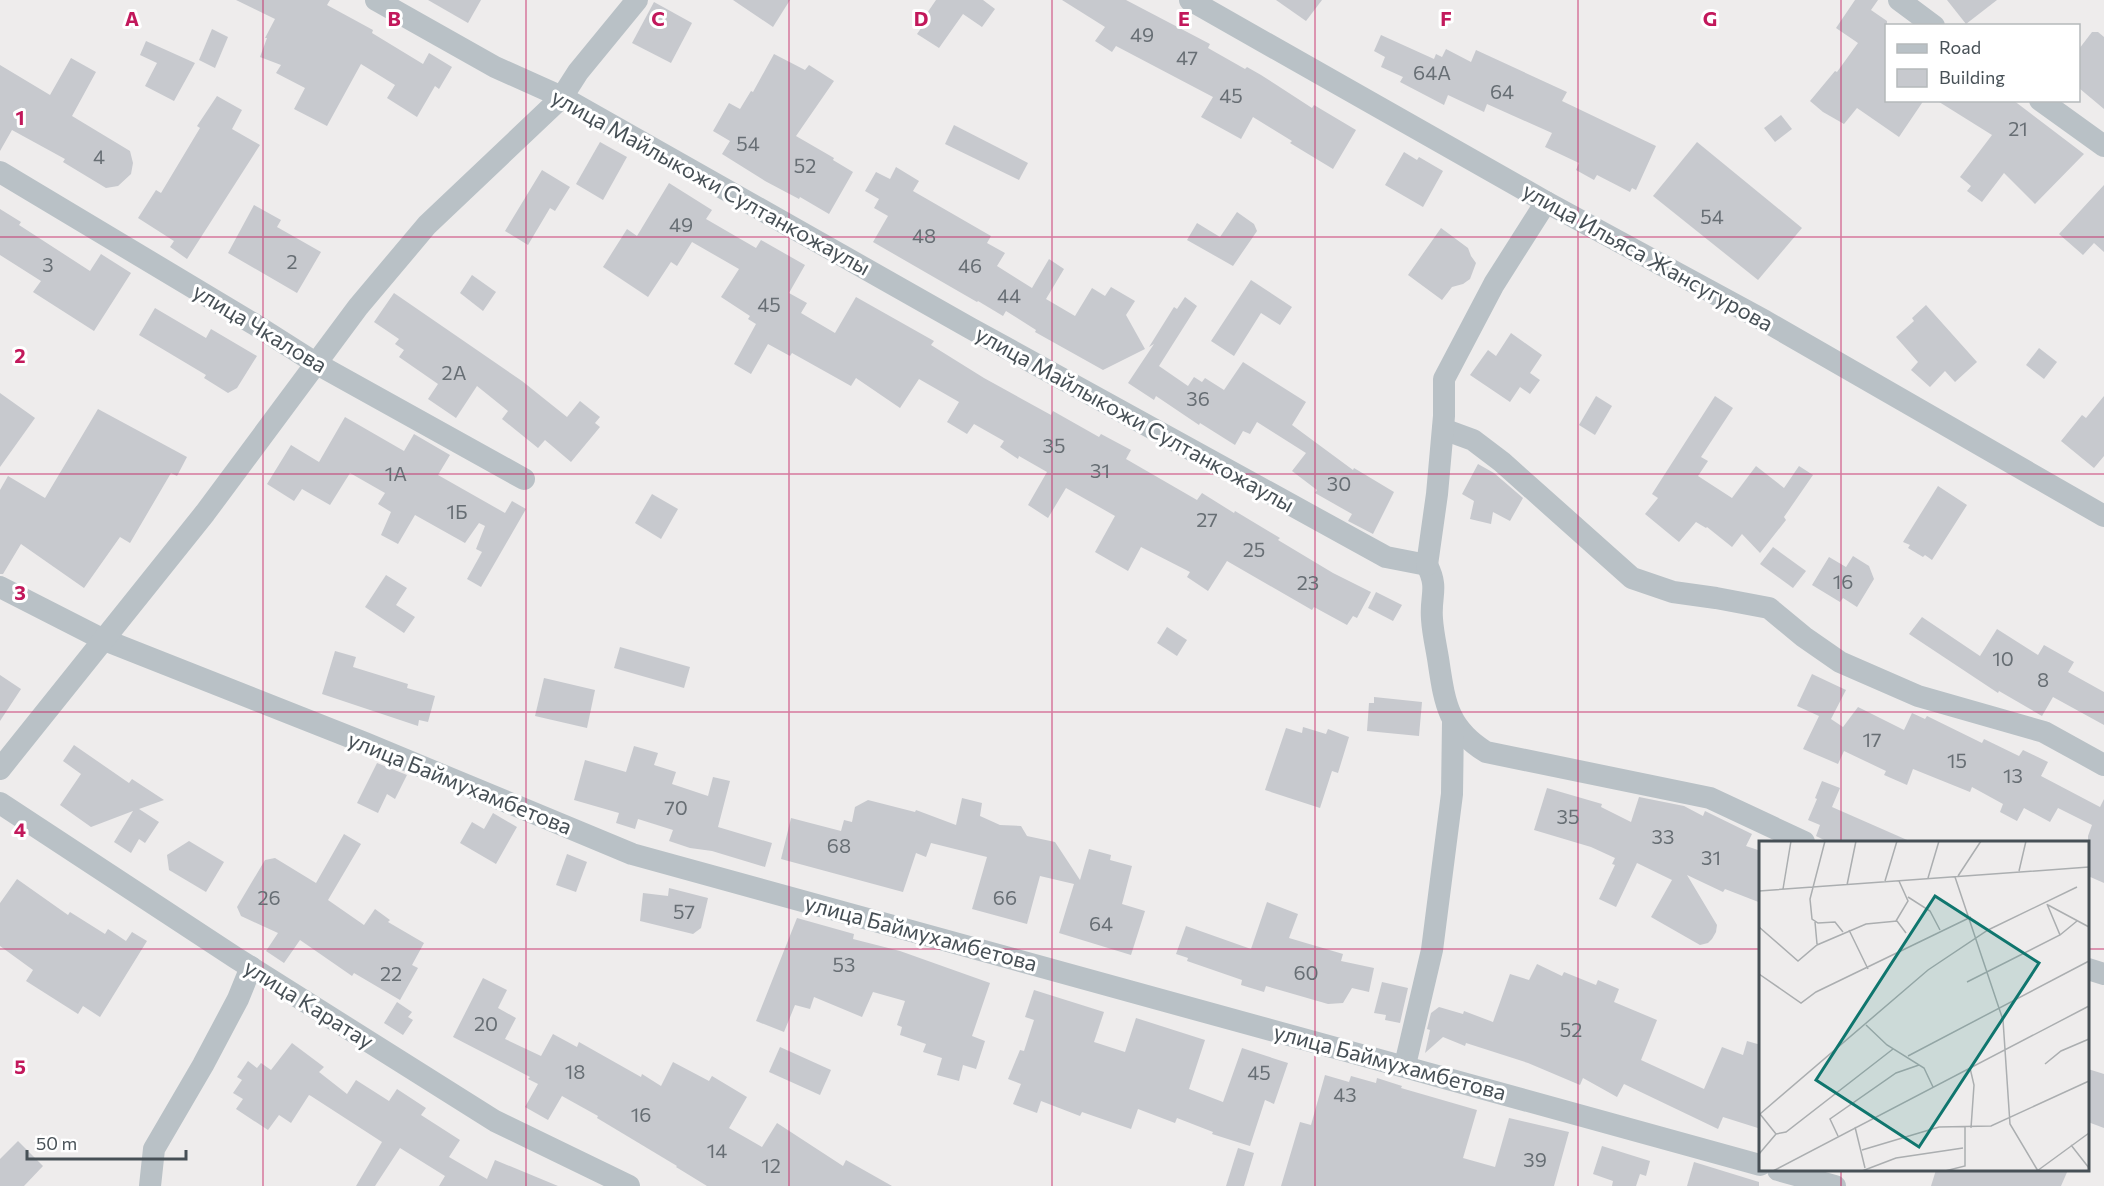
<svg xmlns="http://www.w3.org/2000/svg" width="2104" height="1186" viewBox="0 0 2104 1186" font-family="Commissioner,sans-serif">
<rect width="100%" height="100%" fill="#eeecec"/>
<g fill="#c7c9ce">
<polygon points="236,0 330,0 327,5 373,30 372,33 423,64 429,53 452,67 439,89 435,86 417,117 387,98 395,85 361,64 327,126 294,109 305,88 276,73 281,65 260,57 267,38 265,38 275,19"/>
<polygon points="428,0 481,0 468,23"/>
<polygon points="733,0 790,0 773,27"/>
<polygon points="936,0 983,0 995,9 982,27 963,14 939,48 917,34 924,24 921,22"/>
<polygon points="1062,0 1126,0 1210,44 1208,48 1245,69 1247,67 1261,75 1312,108 1314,105 1356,130 1333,169 1290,143 1292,141 1253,117 1241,139 1201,117 1213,97 1116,46 1112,52 1095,41 1105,27"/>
<polygon points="1276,0 1322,0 1306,21"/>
<polygon points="1855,0 1878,0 1871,10 1887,21 1887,100 1924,100 1899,137 1857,108 1844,124 1823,112 1810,101 1835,71 1837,72 1858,43 1836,28"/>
<polygon points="1947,0 1997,0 1966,24"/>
<polygon points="654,2 692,23 671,63 632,43"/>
<polygon points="212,29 228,37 215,68 199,60"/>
<polygon points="2092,32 2098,32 2104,37 2104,109 2079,88 2079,49"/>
<polygon points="1381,35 1434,59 1436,54 1442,57 1446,49 1471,62 1476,50 1567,92 1562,101 1656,146 1636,190 1632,188 1630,192 1597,175 1594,180 1576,170 1579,163 1545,147 1552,133 1487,104 1484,112 1448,95 1444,105 1400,82 1403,77 1381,67 1385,57 1374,51"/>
<polygon points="146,41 195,63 174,101 145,86 157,63 140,55"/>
<polygon points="774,54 805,70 809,65 834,81 796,136 834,158 833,160 853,172 829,214 800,197 799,199 765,181 722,154 730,141 713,131 729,103 740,109 751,91 753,92"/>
<polygon points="71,58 96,72 72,116 130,151 133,163 131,174 118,186 106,188 63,162 65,159 12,130 0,151 0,65 50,95"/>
<polygon points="217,96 242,110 232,129 260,145 187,259 170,247 174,241 138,218 156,190 161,193 200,128 197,126"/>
<polygon points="1936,100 2013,100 2084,154 2035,204 2004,173 1982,202 1967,191 1971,186 1960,177 1992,135"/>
<polygon points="1781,115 1792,129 1775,142 1764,128"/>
<polygon points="954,125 1028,163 1019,180 945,144"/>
<polygon points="600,142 627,157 603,200 576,184"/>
<polygon points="1697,142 1802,228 1758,280 1653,196"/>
<polygon points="1404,152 1417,160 1419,157 1443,171 1423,207 1385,185"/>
<polygon points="896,167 919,181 913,191 991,236 987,243 1005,253 997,266 1032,288 1049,259 1064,269 1046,299 1075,316 1092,288 1105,296 1111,287 1135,301 1126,315 1145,349 1103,370 1035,332 1036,330 1006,311 1003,316 978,301 977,302 873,242 888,216 874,208 879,199 865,191 876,172 890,179"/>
<polygon points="542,170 570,187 555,211 550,208 528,245 505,231"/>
<polygon points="669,183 712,210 706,219 756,248 761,240 805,265 789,293 807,303 801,313 835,333 856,297 934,341 931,345 984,378 1051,415 1053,411 1099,437 1101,434 1131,450 1126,459 1197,500 1202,493 1234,513 1235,511 1280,538 1278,540 1333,573 1371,592 1357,618 1353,616 1347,625 1314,607 1312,610 1227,561 1208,591 1187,577 1190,572 1141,547 1128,571 1095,552 1115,516 1066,488 1048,518 1028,505 1047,472 1019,456 1018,459 1000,447 1004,441 974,424 967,434 947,422 959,402 919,379 900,408 856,378 851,386 792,353 790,356 768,344 751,374 734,364 756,324 748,319 750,316 721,297 739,269 692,242 677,266 671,262 648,297 603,267 627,229 637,236"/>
<polygon points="2104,185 2104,252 2094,243 2083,255 2059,234"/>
<polygon points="254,205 281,220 277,227 321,252 297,293 228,253"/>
<polygon points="0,209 21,222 19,225 90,271 101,254 131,273 94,331 33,292 41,281 0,255"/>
<polygon points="1237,212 1254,224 1257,231 1233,266 1187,240 1197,223 1220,237"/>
<polygon points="1441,228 1468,248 1471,256 1476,263 1470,279 1463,284 1452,287 1442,300 1408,275"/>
<polygon points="472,275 496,292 483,311 460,293"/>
<polygon points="1251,280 1292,307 1280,325 1261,313 1234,356 1211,341"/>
<polygon points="394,293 522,381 567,417 580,401 600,417 595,423 600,427 571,462 545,440 538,448 502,419 508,411 477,386 456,418 428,399 438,384 399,357 404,350 395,344 399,339 374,322"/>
<polygon points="1185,297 1197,306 1159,366 1188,386 1194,377 1202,382 1205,378 1224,390 1243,362 1306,402 1292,425 1353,470 1354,468 1394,492 1373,534 1348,521 1352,514 1315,493 1317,490 1292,471 1306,453 1257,422 1250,434 1243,431 1235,445 1200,423 1199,425 1156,396 1154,400 1128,383 1154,344 1149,347 1174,307 1177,309"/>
<polygon points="1926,305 1977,362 1955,382 1945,371 1930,387 1911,370 1918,362 1896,337 1914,321 1912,318"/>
<polygon points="155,308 206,338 211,329 257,356 237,388 228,393 204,378 206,375 139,335"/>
<polygon points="1511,333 1542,355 1530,373 1540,380 1530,394 1520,387 1510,402 1470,375 1488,350 1496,356"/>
<polygon points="2039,348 2057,362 2044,379 2026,365"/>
<polygon points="0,393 35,418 0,467"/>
<polygon points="1596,396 1612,406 1595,435 1579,425"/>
<polygon points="1715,396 1733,408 1701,457 1708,461 1698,476 1732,498 1756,466 1784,488 1799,466 1813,475 1784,517 1786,520 1760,553 1742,534 1732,547 1707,527 1706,528 1696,522 1679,542 1645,514 1658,498 1652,494"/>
<polygon points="2104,396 2104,456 2094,468 2061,441 2082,415 2086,418"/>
<polygon points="98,409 187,457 177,476 171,473 130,543 120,537 84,588 21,544 3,574 0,574 0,490 8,476 45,498"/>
<polygon points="345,417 404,451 414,434 450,455 438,475 505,513 512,501 526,509 481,587 467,579 482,552 476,549 485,526 479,523 465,543 415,515 398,544 381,535 391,512 378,504 385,493 350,473 330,505 302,489 294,501 267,484 291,445 319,462"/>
<polygon points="1478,464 1494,473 1523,498 1510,521 1493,512 1491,524 1470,519 1474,501 1462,494"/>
<polygon points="1938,486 1967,505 1932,560 1925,555 1923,557 1908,548 1910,545 1903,542"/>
<polygon points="652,494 678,509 661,539 635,523"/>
<polygon points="1773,547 1806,571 1793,588 1760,564"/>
<polygon points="1853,556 1869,566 1874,579 1857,607 1843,598 1840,602 1812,585 1829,557 1846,567"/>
<polygon points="386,575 407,588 396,605 415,617 404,633 365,607"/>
<polygon points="1376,592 1402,605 1393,621 1368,608"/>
<polygon points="1922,617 1980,656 1997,629 2038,655 2044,645 2074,662 2068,672 2104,692 2104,725 2053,697 2042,716 1999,691 1998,693 1909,634"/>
<polygon points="1167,627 1187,640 1177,656 1157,643"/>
<polygon points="620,647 690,667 684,688 614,668"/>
<polygon points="335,651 356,657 353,667 408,684 407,688 435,696 428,722 419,720 418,726 322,694"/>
<polygon points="1812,674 1846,690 1831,719 1843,727 1858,707 1904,730 1912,713 1925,719 1927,716 1982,743 1984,739 2019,756 2023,750 2048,762 2041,776 2100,807 2104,799 2104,883 2088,876 2088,836 2092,825 2058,808 2050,822 2024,808 2017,821 2000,812 2003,804 1972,787 1970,792 1913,769 1907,785 1884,775 1886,771 1844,751 1838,764 1803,749 1819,716 1797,706"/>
<polygon points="0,675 21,689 0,721"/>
<polygon points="544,678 595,690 587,728 535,716"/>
<polygon points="1374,697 1422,702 1419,736 1367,731 1369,703 1374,703"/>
<polygon points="1303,727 1326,734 1328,729 1349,737 1338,773 1332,771 1320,808 1265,790 1286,728 1302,733"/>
<polygon points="74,745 129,783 132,779 164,800 139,809 159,822 145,843 139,839 131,853 114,842 133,811 91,827 60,805 81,774 63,761"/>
<polygon points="634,746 658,753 654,765 676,772 672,784 708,796 713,777 730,781 718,827 772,843 765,867 712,851 690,848 669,841 673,830 638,819 635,829 616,823 619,813 574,800 585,760 626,772"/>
<polygon points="377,763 407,775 395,799 387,794 378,813 357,803"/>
<polygon points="1822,781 1840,788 1832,807 1914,843 1830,843 1816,836 1820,825 1808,820 1817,799 1815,798"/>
<polygon points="1547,788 1602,804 1601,807 1631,822 1639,797 1684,806 1703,816 1705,811 1752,834 1746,846 1761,851 1761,903 1725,889 1723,892 1687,875 1717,925 1716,932 1712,939 1708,943 1700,945 1651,917 1672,880 1637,863 1616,907 1599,899 1615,865 1612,864 1615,858 1591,847 1534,830"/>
<polygon points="962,798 982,803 980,816 1000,825 1021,826 1027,836 1055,842 1080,880 1089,849 1111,855 1110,860 1132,866 1122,904 1145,911 1131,955 1059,933 1074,884 1040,876 1027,924 972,909 987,857 931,843 926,857 916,853 903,892 781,859 791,818 841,831 844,820 852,822 855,807 868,800 915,812 916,810 956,825"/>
<polygon points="493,813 517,827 496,864 460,843 472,822 484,829"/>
<polygon points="344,834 361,844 328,900 364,925 375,909 390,920 388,922 424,943 412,965 418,968 400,1000 354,973 352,976 300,940 284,963 266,951 278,933 241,916 237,907 265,860 275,858 316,883"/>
<polygon points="189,841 224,862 206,892 169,870 167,855"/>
<polygon points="567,854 587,862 576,892 556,885"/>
<polygon points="17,879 68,915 70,912 105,934 108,929 126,941 132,932 147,941 100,1017 83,1006 78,1014 26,981 33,970 0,946 0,903"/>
<polygon points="669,888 708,898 701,928 693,934 640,921 643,893 668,896"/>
<polygon points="1267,902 1298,914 1289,938 1343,954 1341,961 1374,968 1369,992 1352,988 1343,1003 1328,1004 1266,986 1264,992 1241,985 1242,980 1187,961 1188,958 1176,954 1186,926 1251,949"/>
<polygon points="797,918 854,934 853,939 900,951 990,983 972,1036 985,1041 976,1069 963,1065 959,1081 937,1075 942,1058 923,1052 926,1044 900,1035 902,1027 897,1025 905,1001 873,992 862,1017 814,997 810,1009 795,1005 784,1032 756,1021"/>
<polygon points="1537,964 1562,976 1564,972 1596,985 1598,980 1619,989 1614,1002 1657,1020 1641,1060 1704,1089 1722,1047 1743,1055 1747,1041 1761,1045 1761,1129 1723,1117 1718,1129 1624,1084 1617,1097 1583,1078 1580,1085 1528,1063 1466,1043 1465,1046 1443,1037 1425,1053 1430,1030 1427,1029 1431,1013 1439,1007 1463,1014 1464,1011 1493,1022 1510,974 1529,980"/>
<polygon points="483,978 507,990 498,1008 516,1018 505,1039 541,1056 553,1034 577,1047 579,1042 641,1077 642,1074 661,1086 673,1062 709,1081 712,1076 747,1097 729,1128 762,1147 777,1123 843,1166 846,1160 892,1186 707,1186 676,1167 677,1166 597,1118 598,1116 562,1096 548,1120 525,1107 538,1084 528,1079 530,1077 453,1037"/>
<polygon points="1382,982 1408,988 1400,1023 1385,1020 1386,1015 1374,1013"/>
<polygon points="1034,990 1104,1012 1094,1042 1125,1052 1136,1018 1205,1040 1189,1089 1223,1102 1242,1048 1288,1063 1274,1104 1265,1100 1250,1146 1212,1134 1213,1132 1177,1118 1175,1123 1138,1109 1131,1129 1082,1112 1080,1116 1041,1101 1037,1113 1013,1104 1021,1084 1008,1079 1020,1050 1024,1051 1034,1020 1025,1017"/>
<polygon points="397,1002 412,1012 408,1017 413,1020 403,1035 384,1023"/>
<polygon points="292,1043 324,1067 319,1072 347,1094 356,1080 389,1101 397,1089 426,1108 421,1115 460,1140 449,1157 487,1179 495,1160 558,1186 439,1186 445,1176 400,1148 375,1186 356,1186 382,1142 311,1096 309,1095 291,1123 279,1115 268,1130 236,1109 243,1099 233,1093 242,1080 237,1077 248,1061 257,1068 261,1063 271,1070"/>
<polygon points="780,1047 831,1070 820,1095 769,1072"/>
<polygon points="2088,1069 2104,1074 2104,1128 2088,1122"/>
<polygon points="1325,1075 1349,1082 1351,1076 1376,1083 1377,1078 1402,1086 1401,1088 1477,1110 1463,1158 1495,1167 1509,1118 1569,1132 1554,1186 1281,1186 1300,1122 1311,1125"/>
<polygon points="18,1141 43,1166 24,1186 0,1186 0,1159"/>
<polygon points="1602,1146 1650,1161 1646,1176 1640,1174 1636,1186 1612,1186 1613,1181 1593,1174"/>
<polygon points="1238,1148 1254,1153 1244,1186 1226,1186"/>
<polygon points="1694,1162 1759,1182 1759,1186 1687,1186"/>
<polygon points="1936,1170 2068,1170 2061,1186 1931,1186"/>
</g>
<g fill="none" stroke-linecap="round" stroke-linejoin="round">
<g stroke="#b9c1c6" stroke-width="22">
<polyline points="376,0 495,67 562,97 970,328 1386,557 1427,565"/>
<polyline points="1190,0 1546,202 1765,321 2104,516"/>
<polyline points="1899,0 1934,26"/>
<polyline points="2040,100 2104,146"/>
<polyline points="0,172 254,324 317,364 524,479"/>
<polyline points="1443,429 1473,440 1502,462 1632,578 1673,592 1716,598 1769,608 1804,637 1840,662 1918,696 2044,732 2104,765"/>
<path d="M1427,565C1439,589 1430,595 1432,619C1433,635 1437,650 1439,665C1445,705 1449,729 1486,752L1710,798L1804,842"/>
<polyline points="1427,565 1437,494 1444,416 1444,379 1494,284 1546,202"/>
<polyline points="0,587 102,639 365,743 632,854 1760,1165"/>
<polyline points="0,769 205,513 358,307 427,225 562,97 578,72 637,0"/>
<polyline points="0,803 236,958 495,1121 629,1186"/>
<polyline points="2088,969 2104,974"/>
<polyline points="1405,1065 1432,950 1452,794 1453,722"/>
<polyline points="1778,1170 1835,1186"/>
<polyline points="150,1186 154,1149 203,1065 238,999 251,967"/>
</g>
</g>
<path fill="none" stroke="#c2185b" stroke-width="1.5" stroke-opacity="0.55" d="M263,0V1186M526,0V1186M789,0V1186M1052,0V1186M1315,0V1186M1578,0V1186M1841,0V842M0,237H2104M0,474H2104M0,712H2104M0,949H1760M2088,949H2104M1841,1170V1186"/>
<g text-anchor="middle" stroke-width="6" stroke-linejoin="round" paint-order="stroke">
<g font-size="20" fill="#676e74">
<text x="1142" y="42">49</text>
<text x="1187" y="65">47</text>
<text x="1432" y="80">64А</text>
<text x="1502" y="99">64</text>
<text x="1231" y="103">45</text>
<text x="2018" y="136">21</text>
<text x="748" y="151">54</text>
<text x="99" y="164">4</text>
<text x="805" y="173">52</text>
<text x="1712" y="224">54</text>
<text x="681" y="232">49</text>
<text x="924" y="243">48</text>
<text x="292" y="269">2</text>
<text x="48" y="272">3</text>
<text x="970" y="273">46</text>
<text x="1009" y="303">44</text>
<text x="769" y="312">45</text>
<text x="454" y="380">2А</text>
<text x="1198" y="406">36</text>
<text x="1054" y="453">35</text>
<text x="1100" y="478">31</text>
<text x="396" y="481">1А</text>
<text x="1339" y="491">30</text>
<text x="457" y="519">1Б</text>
<text x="1207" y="527">27</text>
<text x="1254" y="557">25</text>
<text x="1843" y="589">16</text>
<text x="1308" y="590">23</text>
<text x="2003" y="666">10</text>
<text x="2043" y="687">8</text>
<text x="1872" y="747">17</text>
<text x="1957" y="768">15</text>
<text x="2013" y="783">13</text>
<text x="676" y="815">70</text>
<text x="1568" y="824">35</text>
<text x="1663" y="844">33</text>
<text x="839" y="853">68</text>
<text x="1711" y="865">31</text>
<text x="269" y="905">26</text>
<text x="1005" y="905">66</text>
<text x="684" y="919">57</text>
<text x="1101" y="931">64</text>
<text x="844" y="972">53</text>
<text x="1306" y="980">60</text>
<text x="391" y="981">22</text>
<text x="486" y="1031">20</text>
<text x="1571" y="1037">52</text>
<text x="575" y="1079">18</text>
<text x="1259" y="1080">45</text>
<text x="1345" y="1102">43</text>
<text x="641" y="1122">16</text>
<text x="717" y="1158">14</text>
<text x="1535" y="1167">39</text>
<text x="771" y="1173">12</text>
</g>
<g font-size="22" fill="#475056" stroke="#fff">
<text transform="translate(711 182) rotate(29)" y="8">улица Майлыкожи Султанкожаулы</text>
<text transform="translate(1648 257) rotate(29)" y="8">улица Ильяса Жансугурова</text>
<text transform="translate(260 328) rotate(31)" y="8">улица Чкалова</text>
<text transform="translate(1135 419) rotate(29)" y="8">улица Майлыкожи Султанкожаулы</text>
<text transform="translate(460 783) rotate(22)" y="8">улица Баймухамбетова</text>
<text transform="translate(921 933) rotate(15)" y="8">улица Баймухамбетова</text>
<text transform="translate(309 1004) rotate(32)" y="8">улица Каратау</text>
<text transform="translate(1390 1062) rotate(15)" y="8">улица Баймухамбетова</text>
</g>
</g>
<g transform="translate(1759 841)">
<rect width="330" height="330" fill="#eeecec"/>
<path fill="none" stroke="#abaeb0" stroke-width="1.5" d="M66,0L51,58L53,78L59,82L76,81L84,91M260,30L267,0M199,35L222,0M196,36L244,179L251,283L279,330M169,37L180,0M126,40L138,0M88,44L97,0M24,48L32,0M0,50L330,26M149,56L171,70L181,89M289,64L330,86M137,80L149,60L140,40M56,81L58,103M0,86L39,120L58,104L107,83L138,80L147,92M90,89L109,128M301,94L318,80M0,133L42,162L57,151L212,76M208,141L301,94L288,63M107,184L128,204L165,227L174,246M149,215L330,120M286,223L302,210L330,198M211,227L215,244L212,287M1,273L169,129L229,89L318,46M1,273L17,293M96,286L106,327M17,293L27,291L134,208M79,295L71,278L137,232L160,224M312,304L330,327M103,309L180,286L232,285L330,240M0,313L17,293M14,330L330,165M103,330L137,317L204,307M186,330L206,325V286M278,330L330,292"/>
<path fill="#0f766e" fill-opacity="0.15" stroke="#0f766e" stroke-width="3" d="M176,55L280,122L160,306L57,239Z"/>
<rect width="330" height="330" fill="none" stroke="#475056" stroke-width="3"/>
</g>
<g font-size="20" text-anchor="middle" font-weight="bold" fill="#c2185b" stroke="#fff" stroke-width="6" stroke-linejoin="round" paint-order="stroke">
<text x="132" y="26">A</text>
<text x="394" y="26">B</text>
<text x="658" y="26">C</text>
<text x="921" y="26">D</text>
<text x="1184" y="26">E</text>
<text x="1446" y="26">F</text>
<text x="1710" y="26">G</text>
<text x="20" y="125">1</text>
<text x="20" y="363">2</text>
<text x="20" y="600">3</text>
<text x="20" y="837">4</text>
<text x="20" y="1074">5</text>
</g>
<rect x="1885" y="24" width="195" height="78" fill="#ffffff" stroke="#b5b9bb" stroke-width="1.5"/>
<rect x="1897" y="44" width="30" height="9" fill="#b9c1c6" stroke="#b5b9bb" stroke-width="1.5"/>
<text x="1939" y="54" font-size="18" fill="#475056">Road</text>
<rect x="1897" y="69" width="30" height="18" fill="#c7c9ce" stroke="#b5b9bb" stroke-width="1.5"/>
<text x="1939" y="84" font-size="18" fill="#475056">Building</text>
<path d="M27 1150v9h159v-9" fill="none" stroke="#475056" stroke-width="3"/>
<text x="36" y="1150" font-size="18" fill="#475056" stroke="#ffffff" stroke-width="4.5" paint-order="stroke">50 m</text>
</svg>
